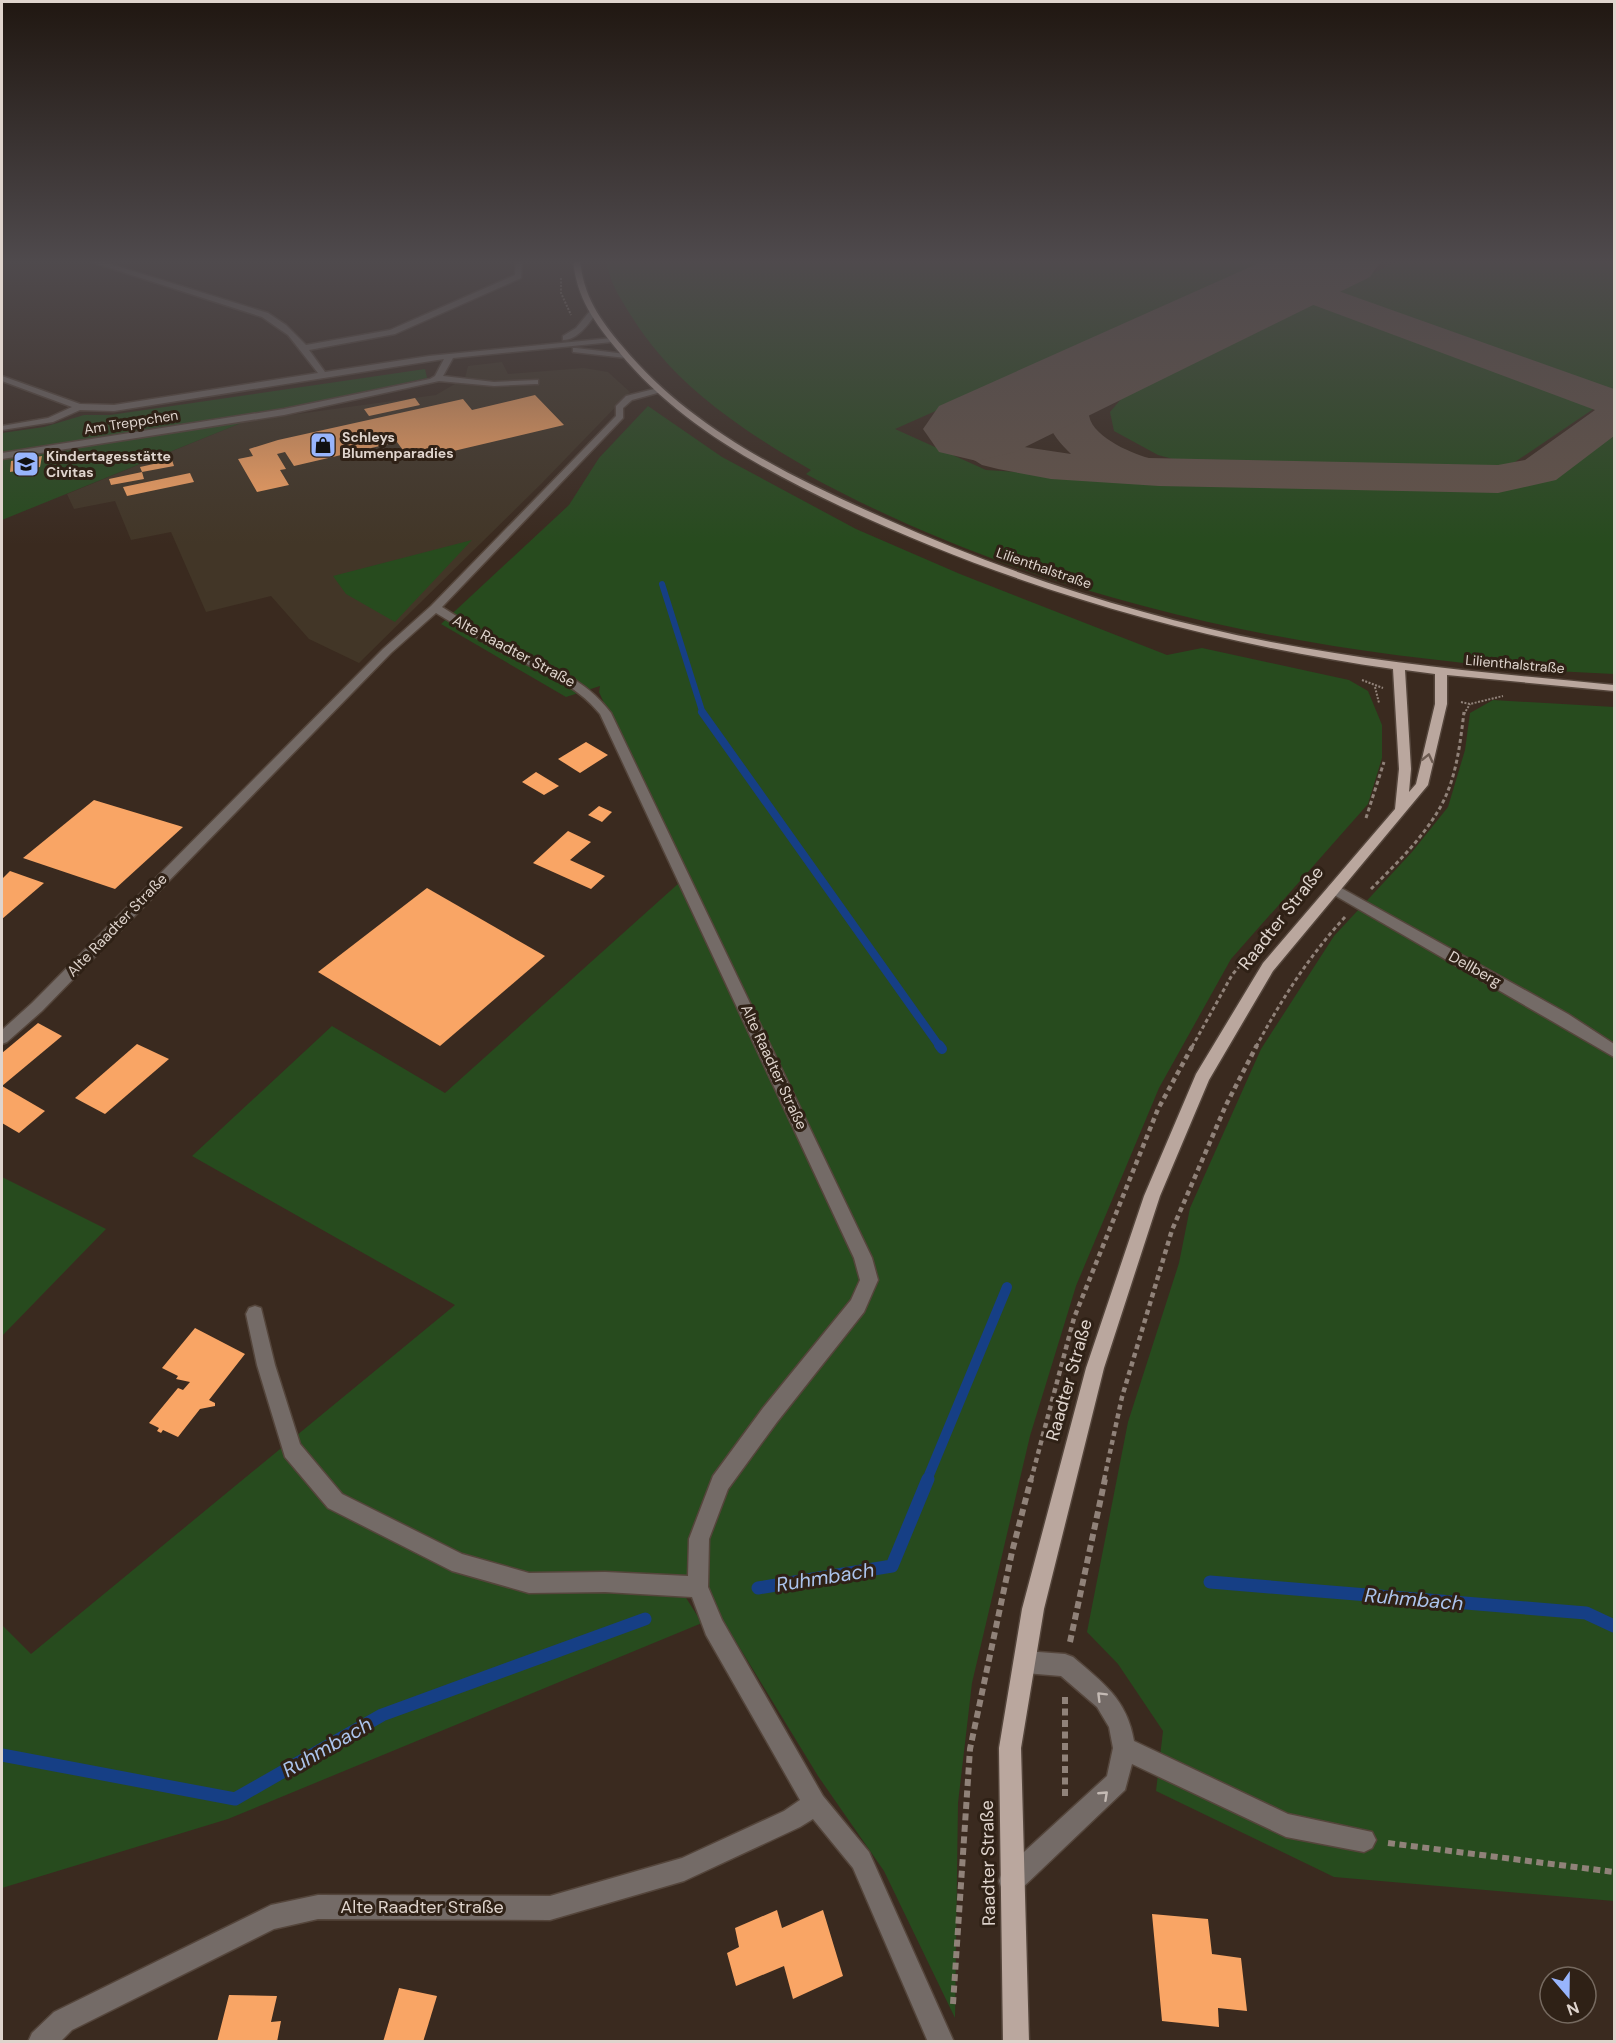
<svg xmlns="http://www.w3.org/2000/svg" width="1616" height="2043" viewBox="0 0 1616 2043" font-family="'DM Sans',sans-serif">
<rect width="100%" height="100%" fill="#3a2a1f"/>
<polygon fill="#423627" points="502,362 508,374 584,368 608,372 630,392 541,484 359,663 309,639 271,596 206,612 171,532 131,540 115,501 74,509 67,494 246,421 436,395 465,378 468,366"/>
<g fill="#274b1e">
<path d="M606,259H1278L895,429L986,470L1204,483L1509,487L1548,481L1614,433V674C1336,661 1053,609 806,474L811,470C742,430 674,385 632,317C619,296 610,284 606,259Z"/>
<polygon points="1402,259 1614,259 1614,395 1512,464 1494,468 1188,463 1158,455 1114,431 1110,412 1128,391"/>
<polygon points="425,369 427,378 289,408 2,452 2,433 44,427 84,415 110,415"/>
<polygon points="648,406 722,457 856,529 960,574 1167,655 1202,648 1349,680 1368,691 1382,725 1382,758 1368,804 1231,959 1159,1088 1076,1286 1030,1436 972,1683 958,1803 955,2018 884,1871 818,1776 694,1573 668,1582 676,1582 702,1623 228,1819 2,1888 2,1625 31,1654 455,1305 192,1156 332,1026 445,1093 679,883 841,1227 599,692 600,686 566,697 441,624 569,505 599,458"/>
<polygon points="246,421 2,520 2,459"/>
<polygon points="472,540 395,622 346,594 333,576"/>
<polygon points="1493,700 1614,707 1614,1901 1334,1877 1156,1791 1163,1731 1118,1664 1087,1632 1128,1422 1179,1263 1190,1208 1261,1049 1334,936 1412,852 1448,807 1465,750 1470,713"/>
<polygon points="2,1177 106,1229 2,1336"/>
</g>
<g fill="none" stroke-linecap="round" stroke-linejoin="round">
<polyline stroke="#163f85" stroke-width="6" points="662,584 703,714"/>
<polyline stroke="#163f85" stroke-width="8" points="702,712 940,1047"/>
<g stroke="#163f85" stroke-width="10">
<polyline points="939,1045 942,1049"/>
<polyline points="927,1480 1007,1287"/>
</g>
<g stroke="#163f85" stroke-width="13">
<polyline points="1210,1582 1586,1613 1614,1626"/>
<polyline points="758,1588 892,1566 928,1479"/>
<polyline points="2,1755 235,1799 382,1715 645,1619"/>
</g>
<path fill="#64544a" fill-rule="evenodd" d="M1288,273L1614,389V436L1556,480L1498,493L1159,486L1051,479L998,469L982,465L958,450L951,441L952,432L962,420L977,416L992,420L998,429L995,435L1011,445L1071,454C1062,445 1050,433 1048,420C1045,389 1095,349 1123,349C1128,349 1133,352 1137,353L1143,361C1133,375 1114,380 1101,391C1063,423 1123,451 1149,458L1498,465L1525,460L1595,410L1276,291L1270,284L1276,277Z"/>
<polygon fill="#64544a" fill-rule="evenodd" points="1268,259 1382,259 1370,277 1015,452 977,461 939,452 923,429 939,406"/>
</g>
<g fill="#f9a565">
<polygon points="535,395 564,425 411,461 397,442 294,466 285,452 277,454 286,469 280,470 289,485 257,492 238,459 253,456 249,449 278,440 463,399 472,410"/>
<polygon points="415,398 420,405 369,416 364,409"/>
<polygon points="42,456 40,467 10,472 11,461"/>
<polygon points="172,460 174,466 142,472 140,467"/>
<polygon points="142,472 144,479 111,485 109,479"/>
<polygon points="190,473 194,482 127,496 123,487"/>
<polygon points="586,742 608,755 580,773 558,759"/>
<polygon points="536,772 559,786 544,795 522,782"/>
<polygon points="94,800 183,827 115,889 23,858"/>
<polygon points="599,806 612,812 602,822 588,815"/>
<polygon points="568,831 591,842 570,860 605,876 591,889 533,863"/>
<polygon points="10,871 44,883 2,919 2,879"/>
<polygon points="427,888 545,956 440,1046 318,972"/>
<polygon points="38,1023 62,1036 2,1086 2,1053"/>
<polygon points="137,1044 169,1059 105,1114 75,1098"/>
<polygon points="2,1086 45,1111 19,1133 2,1123"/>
<polygon points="195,1328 245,1354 209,1400 215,1403 215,1406 200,1409 178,1437 163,1430 161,1433 157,1431 159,1428 149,1423 178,1388 183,1390 190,1382 176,1379 178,1376 162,1368"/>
<polygon points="777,1910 782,1928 823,1910 843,1976 793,1999 784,1966 736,1986 727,1953 739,1947 735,1928"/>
<polygon points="1152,1914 1208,1919 1212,1954 1241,1958 1247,2011 1218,2008 1219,2027 1162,2021"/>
<polygon points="399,1988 437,1996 423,2042 383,2042"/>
<polygon points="229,1995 277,1996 271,2022 281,2021 277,2042 217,2042"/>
</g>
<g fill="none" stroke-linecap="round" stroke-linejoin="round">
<g stroke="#54453b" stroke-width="3">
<g id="minor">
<polygon points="82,259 94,259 268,313 286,325 306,345 390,330 515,275 516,259 522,259 521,278 395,334 309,350 325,372 429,356 612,338 616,340 612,342 453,358 443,376 494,382 538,380 538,384 535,384 494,386 439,381 284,415 2,459 2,453 284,409 430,379 435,376 444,359 114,411 80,410 53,422 2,430 2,426 48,418 72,407 2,381 2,376 80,404 114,405 318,373 288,335 262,317"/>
<path d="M590,311L597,313C588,324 578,340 563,340V336L576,328Z"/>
<polygon points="576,348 626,354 630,356 626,358 573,352 573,348"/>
<path d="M658,388L662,390L661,392L632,400L623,408V418L442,607C464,621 487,635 510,647C548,666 585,678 611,713L872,1258L878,1280L864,1312L777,1422L728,1489L709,1539L708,1587L722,1620L823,1796L869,1852L954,2042H928L853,1868L813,1819L800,1827L684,1881L550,1920L318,1919L274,1929L72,2030L60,2042H28L32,2033L54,2012L271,1905L318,1895L550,1896L682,1858L784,1811L800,1800L706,1635L692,1597L605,1592L529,1593L452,1571L328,1508L285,1457L257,1365L246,1314L249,1308L255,1306L261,1308L275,1365L300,1444L342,1494L462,1554L529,1573L605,1572L688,1576L689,1539L713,1476L763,1408L851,1300L860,1280L854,1258L600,714C574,682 539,671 504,653C480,641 458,626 436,613L391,653L42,1011L7,1042L2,1044V1030L32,1003L383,649L431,606L616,416V406L626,396Z"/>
<polygon points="1334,884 1568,1014 1614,1044 1614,1057 1329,892 1327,889 1329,886"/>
<path d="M1025,1651L1065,1654L1073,1657C1103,1683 1127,1699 1134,1741L1288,1814L1372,1832L1376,1840L1372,1848L1364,1852L1286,1837L1132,1764L1125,1790L1020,1890L1011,1893L1002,1890L999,1881L1002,1872L1107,1776L1113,1748L1109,1727L1097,1707L1061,1676L1025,1673L1017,1670L1014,1662L1017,1654Z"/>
</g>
</g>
<g stroke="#54453b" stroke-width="3">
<path id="major" d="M573,259H580C583,296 600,320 623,347C691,429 790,477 886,519C1009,574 1138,616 1271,642C1385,664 1499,674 1614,685V691L1447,675V704L1428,785L1273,971L1209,1080L1160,1196L1104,1368L1044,1609L1021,1748L1029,2042H1003L999,1748L1022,1609L1086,1368L1144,1196L1196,1074L1263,963L1395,809L1399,769L1393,669C1203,642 1017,589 842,507C760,468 677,423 619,352C595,323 576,298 573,259ZM1405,670L1435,674V704L1416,784L1409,792L1411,769Z"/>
</g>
<g stroke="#908279" stroke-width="2" stroke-dasharray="2 1.5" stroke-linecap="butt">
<polyline points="561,278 561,293 571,315"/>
<polyline points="1362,680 1383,688"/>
<polyline points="1375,687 1379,703"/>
<polyline points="1461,702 1470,704 1503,696"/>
<polyline points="1464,714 1470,704"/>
</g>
<g stroke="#908279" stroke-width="3" stroke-dasharray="4 3" stroke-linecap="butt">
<polyline points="1366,818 1384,762"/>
<path d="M1371,889C1395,865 1421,840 1438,811C1456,782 1460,745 1464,712"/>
<polyline points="1192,1047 1232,975 1252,951"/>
<path d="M1256,1047C1281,1000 1309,956 1345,917"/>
</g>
<g stroke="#908279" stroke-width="4.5" stroke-dasharray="5 4" stroke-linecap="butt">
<polyline points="1031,1480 1074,1318 1158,1109 1193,1045"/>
<polyline points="1104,1480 1122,1397 1172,1230 1226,1105 1257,1045"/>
</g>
<g stroke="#908279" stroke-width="6" stroke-dasharray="7 4.5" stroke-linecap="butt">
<polyline points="1070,1642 1105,1479"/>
<polyline points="1065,1697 1065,1797"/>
<polyline points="1388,1843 1614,1872"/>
<polyline points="953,2004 970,1749 1012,1552 1031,1479"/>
</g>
<use href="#minor" fill="#746b67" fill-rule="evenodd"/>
<use href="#major" fill="#baa79e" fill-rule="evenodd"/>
</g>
<defs><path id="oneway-chevron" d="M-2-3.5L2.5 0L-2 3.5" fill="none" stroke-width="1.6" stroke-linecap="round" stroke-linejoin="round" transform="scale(1.5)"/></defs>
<use stroke="#6e5d53" href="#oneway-chevron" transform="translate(1428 758) rotate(-77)"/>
<g stroke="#c4bab4">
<use href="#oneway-chevron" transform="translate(1101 1696) rotate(-135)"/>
<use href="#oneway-chevron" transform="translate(1104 1795) rotate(-43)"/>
</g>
<linearGradient id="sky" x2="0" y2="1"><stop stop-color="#201711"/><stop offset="0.48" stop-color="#4f4a4d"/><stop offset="1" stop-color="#4f4a4d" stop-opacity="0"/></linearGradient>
<rect width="1616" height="545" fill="url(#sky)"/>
<defs>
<g id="shop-square" transform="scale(1.35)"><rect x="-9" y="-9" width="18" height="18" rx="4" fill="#98b5fd" stroke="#2f2116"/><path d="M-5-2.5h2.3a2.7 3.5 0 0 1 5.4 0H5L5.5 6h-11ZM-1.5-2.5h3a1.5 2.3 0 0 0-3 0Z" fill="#111"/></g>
<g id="school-square" transform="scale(1.35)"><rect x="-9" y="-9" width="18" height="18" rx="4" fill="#98b5fd" stroke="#2f2116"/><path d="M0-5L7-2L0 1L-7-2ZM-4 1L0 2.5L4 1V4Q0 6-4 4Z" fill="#111"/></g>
</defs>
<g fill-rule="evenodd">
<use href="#shop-square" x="323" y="445"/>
<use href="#school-square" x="26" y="464"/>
</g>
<g text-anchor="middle" stroke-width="6" stroke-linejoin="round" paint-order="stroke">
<g font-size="14" fill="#dfd4cd" stroke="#2f2116">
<text transform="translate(131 422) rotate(-9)" y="5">Am Treppchen</text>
<text transform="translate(1044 568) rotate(19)" y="5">Lilienthalstraße</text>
<text transform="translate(1515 664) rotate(5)" y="5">Lilienthalstraße</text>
</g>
<g font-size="14" font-weight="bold" fill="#dfd4cd" stroke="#2f2116" text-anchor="start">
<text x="342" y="442">Schleys<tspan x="342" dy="16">Blumenparadies</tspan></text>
<text x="46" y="461">Kindertagesstätte<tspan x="46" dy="16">Civitas</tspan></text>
</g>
<g font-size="15" fill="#dfd4cd" stroke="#2f2116">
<text transform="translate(514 651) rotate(28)" y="5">Alte Raadter Straße</text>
<text transform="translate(117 925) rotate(-46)" y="5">Alte Raadter Straße</text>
<text transform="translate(1475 969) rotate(29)" y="5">Dellberg</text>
<text transform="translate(774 1067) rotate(65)" y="5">Alte Raadter Straße</text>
</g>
<g font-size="18" fill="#dfd4cd" stroke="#2f2116">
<text transform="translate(1281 918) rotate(-52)" y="6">Raadter Straße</text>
<text transform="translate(1069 1380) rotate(-74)" y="6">Raadter Straße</text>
<text transform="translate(988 1863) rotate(-91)" y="6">Raadter Straße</text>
<text x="422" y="1913">Alte Raadter Straße</text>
</g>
<g font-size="20" font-style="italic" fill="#acc4ed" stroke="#2f2116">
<text transform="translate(825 1577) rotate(-9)" y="7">Ruhmbach</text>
<text transform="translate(1414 1599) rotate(5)" y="7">Ruhmbach</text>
<text transform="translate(327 1747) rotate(-30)" y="7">Ruhmbach</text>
</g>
</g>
<rect width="1616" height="2043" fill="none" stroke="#dfd4cd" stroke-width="6"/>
<g transform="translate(1568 1995) rotate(160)"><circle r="28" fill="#2f2116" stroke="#75695f" stroke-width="1.5"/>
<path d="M0-4.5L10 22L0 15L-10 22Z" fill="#98b5fd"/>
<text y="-9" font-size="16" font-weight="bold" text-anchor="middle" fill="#dfd4cd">N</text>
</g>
</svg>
